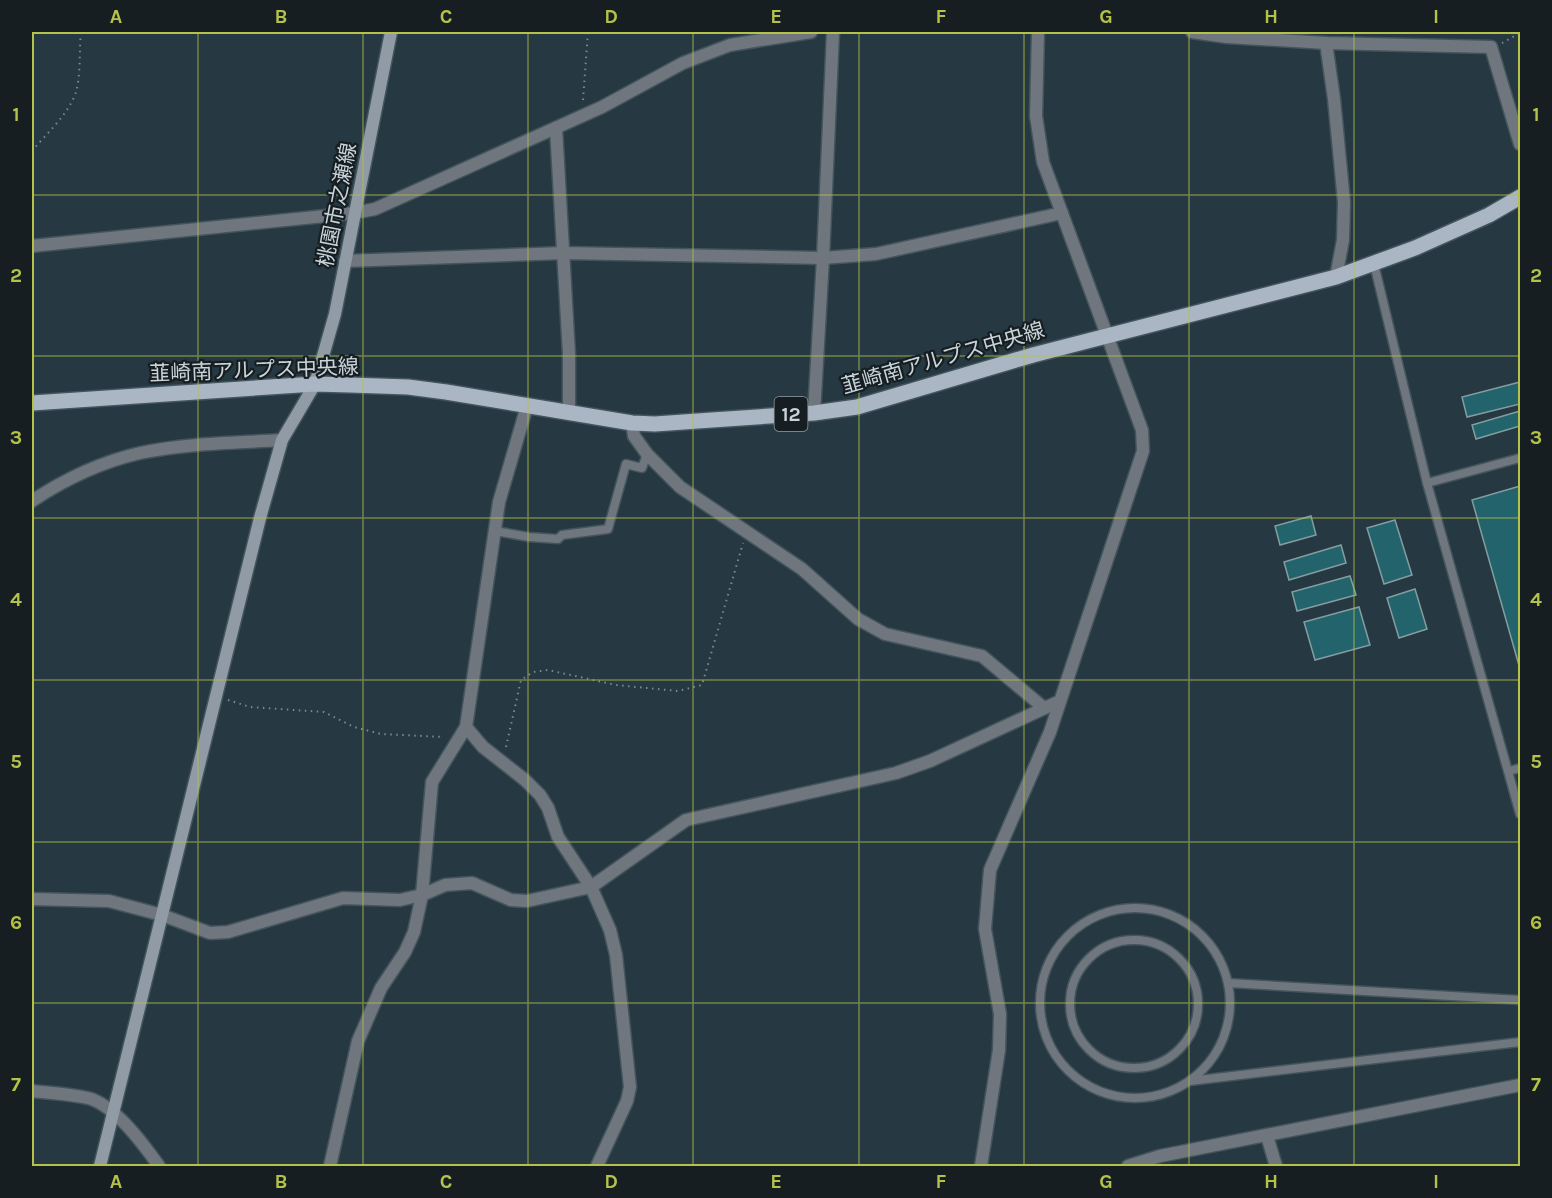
<svg xmlns="http://www.w3.org/2000/svg" width="1552" height="1198" viewBox="0 0 1552 1198" font-family="Karla,'Noto Sans JP',sans-serif">
<rect width="100%" height="100%" fill="#263841"/>
<g fill="#23646c" stroke="#849da0" stroke-width="1.5">
<polygon points="1520,382 1520,404 1467,417 1462,397"/>
<polygon points="1520,411 1520,426 1476,439 1472,425"/>
<polygon points="1520,486 1520,669 1472,500"/>
<polygon points="1311,516 1316,535 1280,545 1275,526"/>
<polygon points="1395,520 1412,575 1384,584 1367,528"/>
<polygon points="1341,545 1346,563 1289,580 1284,562"/>
<polygon points="1350,576 1356,595 1297,611 1292,592"/>
<polygon points="1415,589 1427,629 1399,638 1387,598"/>
<polygon points="1359,607 1370,645 1315,660 1304,622"/>
</g>
<g fill="none" stroke-linecap="round" stroke-linejoin="round">
<g stroke="#43545d" stroke-width="11">
<g id="lane">
<polyline points="1374,264 1427,483 1520,814"/>
<polyline points="1427,483 1520,458"/>
<polyline points="495,531 529,537 558,539 562,535 608,529 626,464 642,468 647,454"/>
<polyline points="1509,771 1520,768"/>
<circle cx="1135" cy="1003" r="95"/>
<circle cx="1134" cy="1004" r="64"/>
<polyline points="1228,983 1520,1000"/>
<polyline points="1190,1081 1520,1042"/>
</g>
</g>
<g stroke="#43545d" stroke-width="15">
<g id="street">
<polyline points="1192,32 1227,37 1326,43 1491,47 1520,144"/>
<polyline points="1326,43 1334,99 1344,202 1343,240 1336,277"/>
<polyline points="556,128 569,354 569,414"/>
<polyline points="32,246 354,213 375,209 602,107 683,63 730,45 811,32"/>
<polyline points="345,261 564,253 823,258 876,254 1062,213"/>
<polyline points="814,413 823,258 833,32"/>
<polyline points="632,423 634,436 647,454 680,487 802,569 858,619 885,634 982,656 1044,708"/>
<path d="M32,501C65,479 101,462 140,453C187,443 235,443 282,440"/>
<polyline points="466,727 483,747 525,780 540,795 548,808 558,837 591,887 610,930 616,955 630,1087 627,1101 597,1166"/>
<polyline points="32,899 109,901 162,915 210,933 228,932 343,898 400,900 422,895 445,885 472,883 511,900 527,901 591,887 686,820 896,773 930,761 1060,701"/>
<path d="M32,1091C50,1093 70,1094 88,1098C115,1105 144,1145 159,1166"/>
<polyline points="1267,1136 1276,1166"/>
<polyline points="330,1166 358,1041 381,988 405,952 414,932 422,895 432,782 466,727 499,502 527,406"/>
<polyline points="981,1166 999,1050 1000,1014 985,929 990,870 1050,732 1143,451 1142,430 1043,162 1036,116 1038,32"/>
<polyline points="1128,1166 1160,1156 1520,1085"/>
</g>
</g>
<g stroke="#43545d" stroke-width="15">
<polyline id="secondary" points="100,1166 260,518 282,440 315,384 335,314 391,32"/>
</g>
<g stroke="#43545d" stroke-width="18">
<polyline id="primary" points="32,403 315,384 350,385 408,387 446,392 632,423 655,424 712,420 814,413 857,407 1033,355 1336,277 1415,248 1489,215 1520,197"/>
</g>
<g stroke="#7c8a91" stroke-width="2" stroke-dasharray="1.5 4.5" stroke-linecap="butt">
<polyline points="1502,43 1520,33"/>
<polyline points="583,100 588,32"/>
<path d="M32,151C47,133 68,115 76,92C81,75 79,49 81,32"/>
<polyline points="228,700 250,707 324,712 354,727 381,734 444,737"/>
<polyline points="506,747 521,680 533,672 548,670 616,685 678,691 702,685 743,543"/>
</g>
<use href="#lane" stroke="#70767d" stroke-width="8"/>
<use href="#street" stroke="#70767d" stroke-width="12"/>
<use href="#secondary" stroke="#919ba5" stroke-width="12"/>
<use href="#primary" stroke="#aab6c4" stroke-width="15"/>
</g>
<path fill="none" stroke="#b4c24a" stroke-width="1.5" stroke-opacity="0.55" d="M198,32V1166M363,32V1166M528,32V1166M693,32V1166M859,32V1166M1024,32V1166M1189,32V1166M1354,32V1166M32,195H1520M32,356H1520M32,518H1520M32,680H1520M32,842H1520M32,1003H1520"/>
<g text-anchor="middle" stroke-width="4.5" stroke-linejoin="round" paint-order="stroke">
<rect fill="#161e22" stroke="#939da3" stroke-width="1.5" x="774.5" y="397" width="33" height="34" rx="4.5"/>
<g font-size="20" font-weight="bold" fill="#c9d4da">
<text x="791" y="421">12</text>
</g>
<g font-size="21" fill="#c9d4da" stroke="#161e22">
<text transform="translate(337 205) rotate(-79)" y="7">桃園市之瀬線</text>
<text transform="translate(943 358) rotate(-16)" y="7">韮崎南アルプス中央線</text>
<text transform="translate(254 370) rotate(-2)" y="7">韮崎南アルプス中央線</text>
</g>
</g>
<rect width="1552" height="1198" fill="none" stroke="#161e22" stroke-width="66"/>
<rect x="33" y="33" width="1486" height="1132" fill="none" stroke="#b4c24a" stroke-width="2"/>
<g font-size="20" text-anchor="middle" font-weight="bold" fill="#b4c24a">
<text x="116" y="23">A</text>
<text x="281" y="23">B</text>
<text x="446" y="23">C</text>
<text x="611" y="23">D</text>
<text x="776" y="23">E</text>
<text x="941" y="23">F</text>
<text x="1106" y="23">G</text>
<text x="1271" y="23">H</text>
<text x="1436" y="23">I</text>
<text x="16" y="121">1</text>
<text x="1536" y="121">1</text>
<text x="16" y="282">2</text>
<text x="1536" y="282">2</text>
<text x="16" y="444">3</text>
<text x="1536" y="444">3</text>
<text x="16" y="606">4</text>
<text x="1536" y="606">4</text>
<text x="16" y="768">5</text>
<text x="1536" y="768">5</text>
<text x="16" y="929">6</text>
<text x="1536" y="929">6</text>
<text x="16" y="1091">7</text>
<text x="1536" y="1091">7</text>
<text x="116" y="1188">A</text>
<text x="281" y="1188">B</text>
<text x="446" y="1188">C</text>
<text x="611" y="1188">D</text>
<text x="776" y="1188">E</text>
<text x="941" y="1188">F</text>
<text x="1106" y="1188">G</text>
<text x="1271" y="1188">H</text>
<text x="1436" y="1188">I</text>
</g>
</svg>
